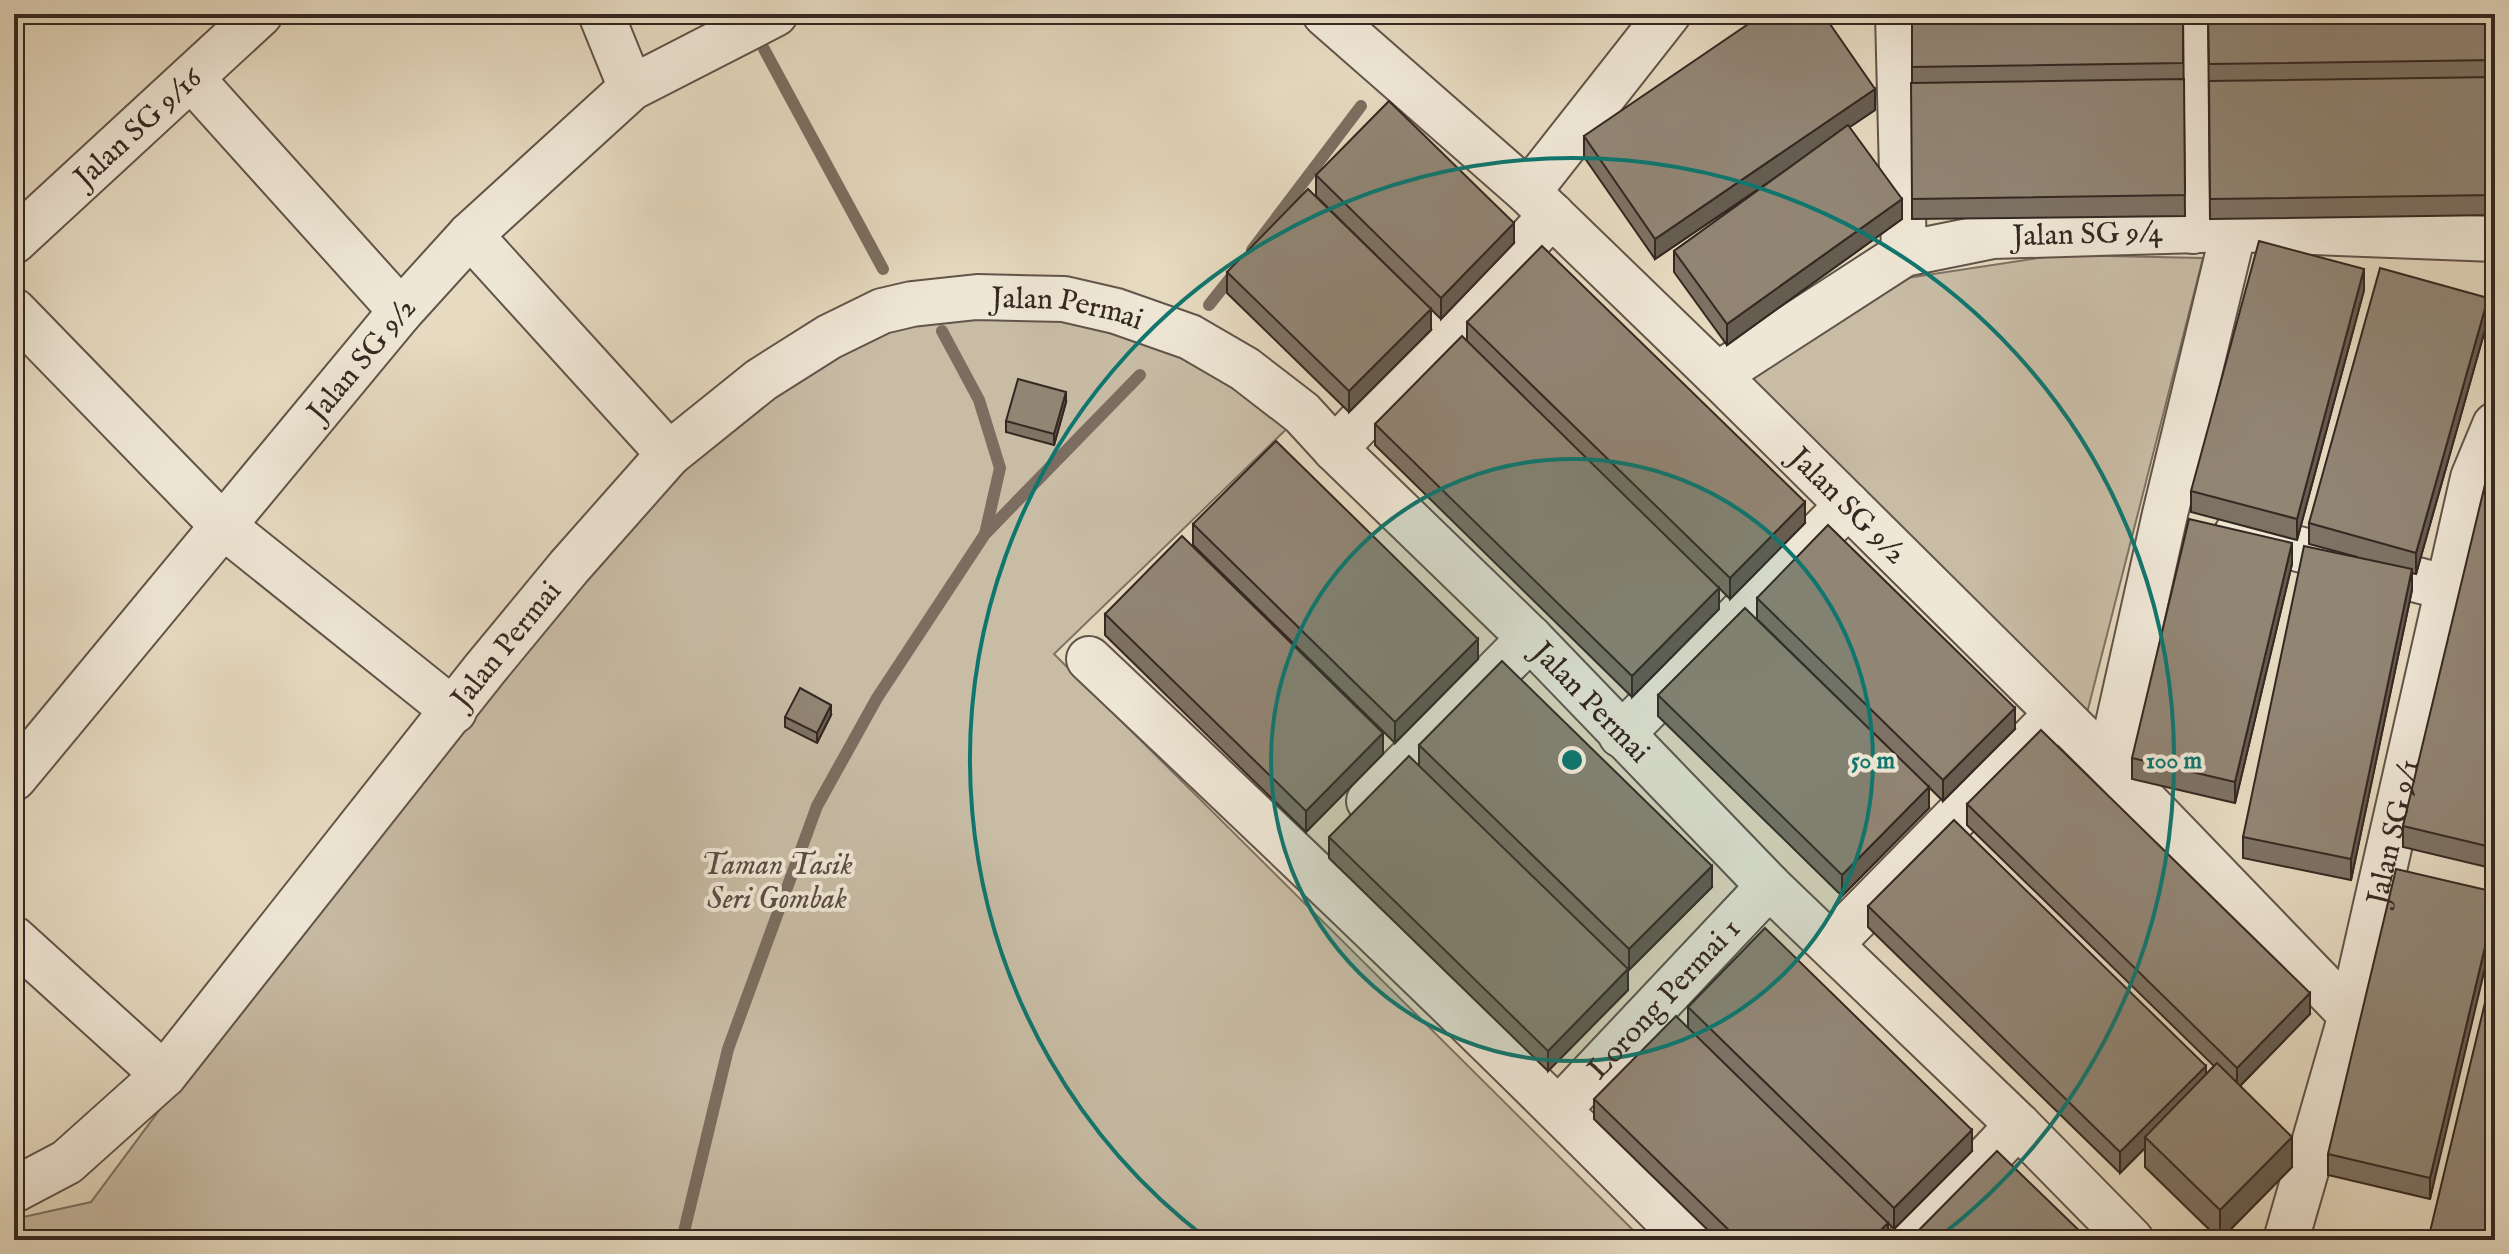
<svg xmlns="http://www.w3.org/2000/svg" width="2509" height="1254" viewBox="0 0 2509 1254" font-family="'IM FELL English',serif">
<rect width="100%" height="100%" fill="#e6dac0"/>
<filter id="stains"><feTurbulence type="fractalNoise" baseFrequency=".0025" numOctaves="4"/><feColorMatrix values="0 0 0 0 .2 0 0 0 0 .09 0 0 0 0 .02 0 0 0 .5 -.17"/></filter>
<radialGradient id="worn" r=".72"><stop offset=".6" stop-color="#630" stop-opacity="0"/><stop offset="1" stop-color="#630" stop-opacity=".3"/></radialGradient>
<g fill="#c8bca5" stroke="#7e7264" stroke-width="2">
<polygon points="2059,255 2203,258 2086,717 1747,382 1907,278"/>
<polygon points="1095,307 1301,415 1054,654 1643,1240 14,1240 14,1219 91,1202 484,673 676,457 892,311"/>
</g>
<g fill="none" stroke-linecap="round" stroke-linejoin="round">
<g stroke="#7b6e60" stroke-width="12">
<polyline points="764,49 883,269"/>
<polyline points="1252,250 1361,106"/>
<polyline points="1209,305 1236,271"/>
<polyline points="942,331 979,400 1000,468 985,534"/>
<polyline points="682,1240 728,1049 817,806 877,698 985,534 1140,375"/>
</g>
<g stroke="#61544a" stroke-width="48">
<g id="minor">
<polyline points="601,14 631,88"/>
<path id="s1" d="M1325,14L1528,192L1717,375L2109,764L2351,1015"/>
<polyline points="1898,14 1904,254"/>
<polyline points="192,79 401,311"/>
<polyline points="1528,192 1668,14"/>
<polyline points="2193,231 2195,14"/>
<polyline points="470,235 669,454"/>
<path id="s2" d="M14,241L260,14"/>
<polyline points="14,311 222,525 454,711"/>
<path id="s3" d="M1717,375L1904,254L1993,236L2234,229L2495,239"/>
<polyline points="1335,449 1552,215"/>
<polyline points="2237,533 2448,588"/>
<path d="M1089,659C1291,850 1493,1042 1688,1240"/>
<polyline points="1621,735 1848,505"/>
<polyline points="2109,764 2165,514 2234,229"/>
<path id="s4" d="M14,778L401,311L470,235L631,88L775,14"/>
<polyline points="1369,801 1530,638"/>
<polyline points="14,939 164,1075"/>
<polyline points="1831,944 2057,714"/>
<path id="s5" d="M1559,1109L1769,886"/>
<path id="s6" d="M14,1190L67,1162L164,1075L484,670L569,567L669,454L761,380L829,337L882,311L912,304L977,297L1064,299L1116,311L1190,337L1245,369L1302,413L1335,449L1530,638L1769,886L2018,1125L2131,1240"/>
<polyline points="1910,1240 2018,1125"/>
<path id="s7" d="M2286,1240L2351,1015L2473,478L2495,425"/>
</g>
</g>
<use href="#minor" stroke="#efe7d6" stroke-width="44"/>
</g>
<g fill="#7d7264" stroke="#352822" stroke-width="2">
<polygon points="1912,14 2183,14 2185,216 1912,219"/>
<polygon points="2208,14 2495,14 2495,215 2210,219"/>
<polygon points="1875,110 1849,127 1902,219 1727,345 1674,272 1674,251 1793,166 1655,259 1584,157 1584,136"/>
<polygon points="1316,175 1514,243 1441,319 1316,196"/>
<polygon points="1227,272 1431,330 1349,412 1227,293"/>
<polygon points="2364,290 2297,540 2191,512 2191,491"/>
<polygon points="2488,319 2416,574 2412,573 2412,590 2351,880 2243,858 2243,837 2357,557 2309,544 2309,523"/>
<polygon points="1467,322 1805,523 1730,599 1719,588 1719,609 1632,697 1375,445 1375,424 1467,342"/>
<polygon points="1066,402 1054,445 1006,432 1006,421"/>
<polygon points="2495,474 2495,869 2403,847 2403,826"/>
<polygon points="1193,524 1478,659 1395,743 1193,545"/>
<polygon points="2292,564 2235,803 2132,779 2132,758"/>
<polygon points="1757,598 2015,729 1943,801 1757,619"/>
<polygon points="1105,614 1383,754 1306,832 1105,635"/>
<polygon points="1658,695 1929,808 1842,896 1658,716"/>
<polygon points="831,715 817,743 785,727 785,717"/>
<polygon points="1419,745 1712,887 1628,970 1628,990 1548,1071 1329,858 1329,837 1419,766"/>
<polygon points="1967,804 2310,1014 2240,1086 2292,1167 2220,1240 2145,1167 2145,1148 2120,1173 1868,927 1868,906 2206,1075 2214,1066 1967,825"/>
<polygon points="2495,892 2430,1199 2328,1175 2328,1154"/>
<polygon points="1688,1007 1972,1151 1894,1229 1888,1223 1888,1240 1718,1240 1594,1119 1594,1099 1688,1027"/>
<polygon points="1919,1230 2089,1240 1919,1240"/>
</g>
<g fill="#665d51" stroke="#352822" stroke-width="2">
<polygon points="1875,89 1875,110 1655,259 1655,239"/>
<polygon points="1902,199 1902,219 1727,345 1727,324"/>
<polygon points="1514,223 1514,243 1441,319 1441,298"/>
<polygon points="2364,269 2364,290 2297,540 2297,519"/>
<polygon points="2488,298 2488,319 2416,574 2416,553"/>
<polygon points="1431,309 1431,330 1349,412 1349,391"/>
<polygon points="1066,392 1066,402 1054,445 1054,434"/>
<polygon points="1805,502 1805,523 1730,599 1730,578"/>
<polygon points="2292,543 2292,564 2235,803 2235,782"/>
<polygon points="2412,569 2412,590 2351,880 2351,859"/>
<polygon points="1719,588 1719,609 1632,697 1632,676"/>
<polygon points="1478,639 1478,659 1395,743 1395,722"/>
<polygon points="831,705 831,715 817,743 817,733"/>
<polygon points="2015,708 2015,729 1943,801 1943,780"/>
<polygon points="1383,733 1383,754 1306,832 1306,811"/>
<polygon points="1929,787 1929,808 1842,896 1842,875"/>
<polygon points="1712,866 1712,887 1629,970 1629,949"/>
<polygon points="2495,905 2495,926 2430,1199 2430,1178"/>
<polygon points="1628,969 1628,990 1548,1071 1548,1051"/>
<polygon points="2310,993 2310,1014 2237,1089 2237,1068"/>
<polygon points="2206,1066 2206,1087 2145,1137 2145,1148 2120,1173 2120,1152"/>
<polygon points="1972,1130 1972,1151 1894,1229 1894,1208"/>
<polygon points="2292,1137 2292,1167 2220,1240 2220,1210"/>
<polygon points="1888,1223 1888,1240 1871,1240"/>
</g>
<g fill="#918574" stroke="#352822" stroke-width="2">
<polygon points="1763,14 1823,14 1875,89 1655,239 1584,136"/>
<polygon points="1912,14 2183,14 2183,63 1912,67"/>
<polygon points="2208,14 2495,14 2495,60 2209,64"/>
<polygon points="2495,77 2495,195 2210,199 2209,81"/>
<polygon points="2184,79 2185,195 1912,199 1911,83"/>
<polygon points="1389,101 1514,223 1441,298 1316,175"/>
<polygon points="1848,125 1902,199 1727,324 1674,251"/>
<polygon points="1308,189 1431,309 1349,391 1227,272"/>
<polygon points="2259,241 2364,269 2297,519 2191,491"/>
<polygon points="1542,246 1805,502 1730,578 1467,322"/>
<polygon points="2380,268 2488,298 2416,553 2309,523"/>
<polygon points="1462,336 1719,588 1632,676 1375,424"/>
<polygon points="1018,379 1066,392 1054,434 1006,421"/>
<polygon points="1276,441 1478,639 1395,722 1193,524"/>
<polygon points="2488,472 2495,474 2495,848 2403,826"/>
<polygon points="2189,519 2292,543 2235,782 2132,758"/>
<polygon points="1828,525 2015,708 1943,780 1757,598"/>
<polygon points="1182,536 1383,733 1306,811 1105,614"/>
<polygon points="2304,546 2412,569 2351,859 2243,837"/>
<polygon points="1745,608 1929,787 1842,875 1658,695"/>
<polygon points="1502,661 1712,866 1629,949 1419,745"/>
<polygon points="800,688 831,705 817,733 785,717"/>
<polygon points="2041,730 2310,993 2237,1068 1967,804"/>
<polygon points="1409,756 1628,969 1548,1051 1329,837"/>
<polygon points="1954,820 2206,1066 2120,1152 1868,906"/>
<polygon points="2396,869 2495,892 2495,905 2430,1178 2328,1154"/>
<polygon points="1765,928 1972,1130 1894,1208 1688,1007"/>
<polygon points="2495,961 2495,1240 2428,1240"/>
<polygon points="1676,1016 1888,1223 1871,1240 1739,1240 1594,1099"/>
<polygon points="2217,1063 2292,1137 2220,1210 2145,1137"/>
<polygon points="1997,1151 2089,1240 1929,1240 1919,1230"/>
</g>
<circle cx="1572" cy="760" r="301" fill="#0f766e" fill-opacity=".12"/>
<g fill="none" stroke="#0f766e" stroke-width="4">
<circle cx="1572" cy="760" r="301"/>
<path d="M1206 1238A602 602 0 1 1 1938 1238"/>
</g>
<g text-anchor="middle" stroke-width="8" stroke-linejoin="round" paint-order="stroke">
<g font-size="30" fill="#352822" stroke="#efe7d6">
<text dy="10" stroke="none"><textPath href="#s2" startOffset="168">Jalan SG 9/16</textPath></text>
<text dy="10" stroke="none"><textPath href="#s3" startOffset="408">Jalan SG 9/4</textPath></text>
<text dy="10" stroke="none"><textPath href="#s6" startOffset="1436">Jalan Permai</textPath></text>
<text dy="10" stroke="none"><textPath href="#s4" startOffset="544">Jalan SG 9/2</textPath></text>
<text dy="10" stroke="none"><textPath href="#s1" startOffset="718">Jalan SG 9/2</textPath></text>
<text dy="10" stroke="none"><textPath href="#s6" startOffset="740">Jalan Permai</textPath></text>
<text dy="10" stroke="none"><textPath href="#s6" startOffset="2108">Jalan Permai</textPath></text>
<text dy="10" stroke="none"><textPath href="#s7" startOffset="422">Jalan SG 9/1</textPath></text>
<text dy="10" stroke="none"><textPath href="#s5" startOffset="152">Lorong Permai 1</textPath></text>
</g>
<g font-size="30" font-style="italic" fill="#5a4d43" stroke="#efe7d6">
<text x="777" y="874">Taman Tasik<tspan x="777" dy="34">Seri Gombak</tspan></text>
</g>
</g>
<circle cx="1572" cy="760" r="12" fill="#0f766e" stroke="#efe7d6" stroke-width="4"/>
<g font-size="24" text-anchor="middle" font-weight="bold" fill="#0f766e" stroke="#efe7d6" stroke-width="8" stroke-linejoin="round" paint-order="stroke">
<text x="1873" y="768">50 m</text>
<text x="2174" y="768">100 m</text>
</g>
<rect width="2509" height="1254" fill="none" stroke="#e6dac0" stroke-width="48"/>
<rect x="16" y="16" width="2477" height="1222" fill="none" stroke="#352822" stroke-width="4"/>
<rect x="24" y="24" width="2461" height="1206" fill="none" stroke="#352822" stroke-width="2"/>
<rect width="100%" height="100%" filter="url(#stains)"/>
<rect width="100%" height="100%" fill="url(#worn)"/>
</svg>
